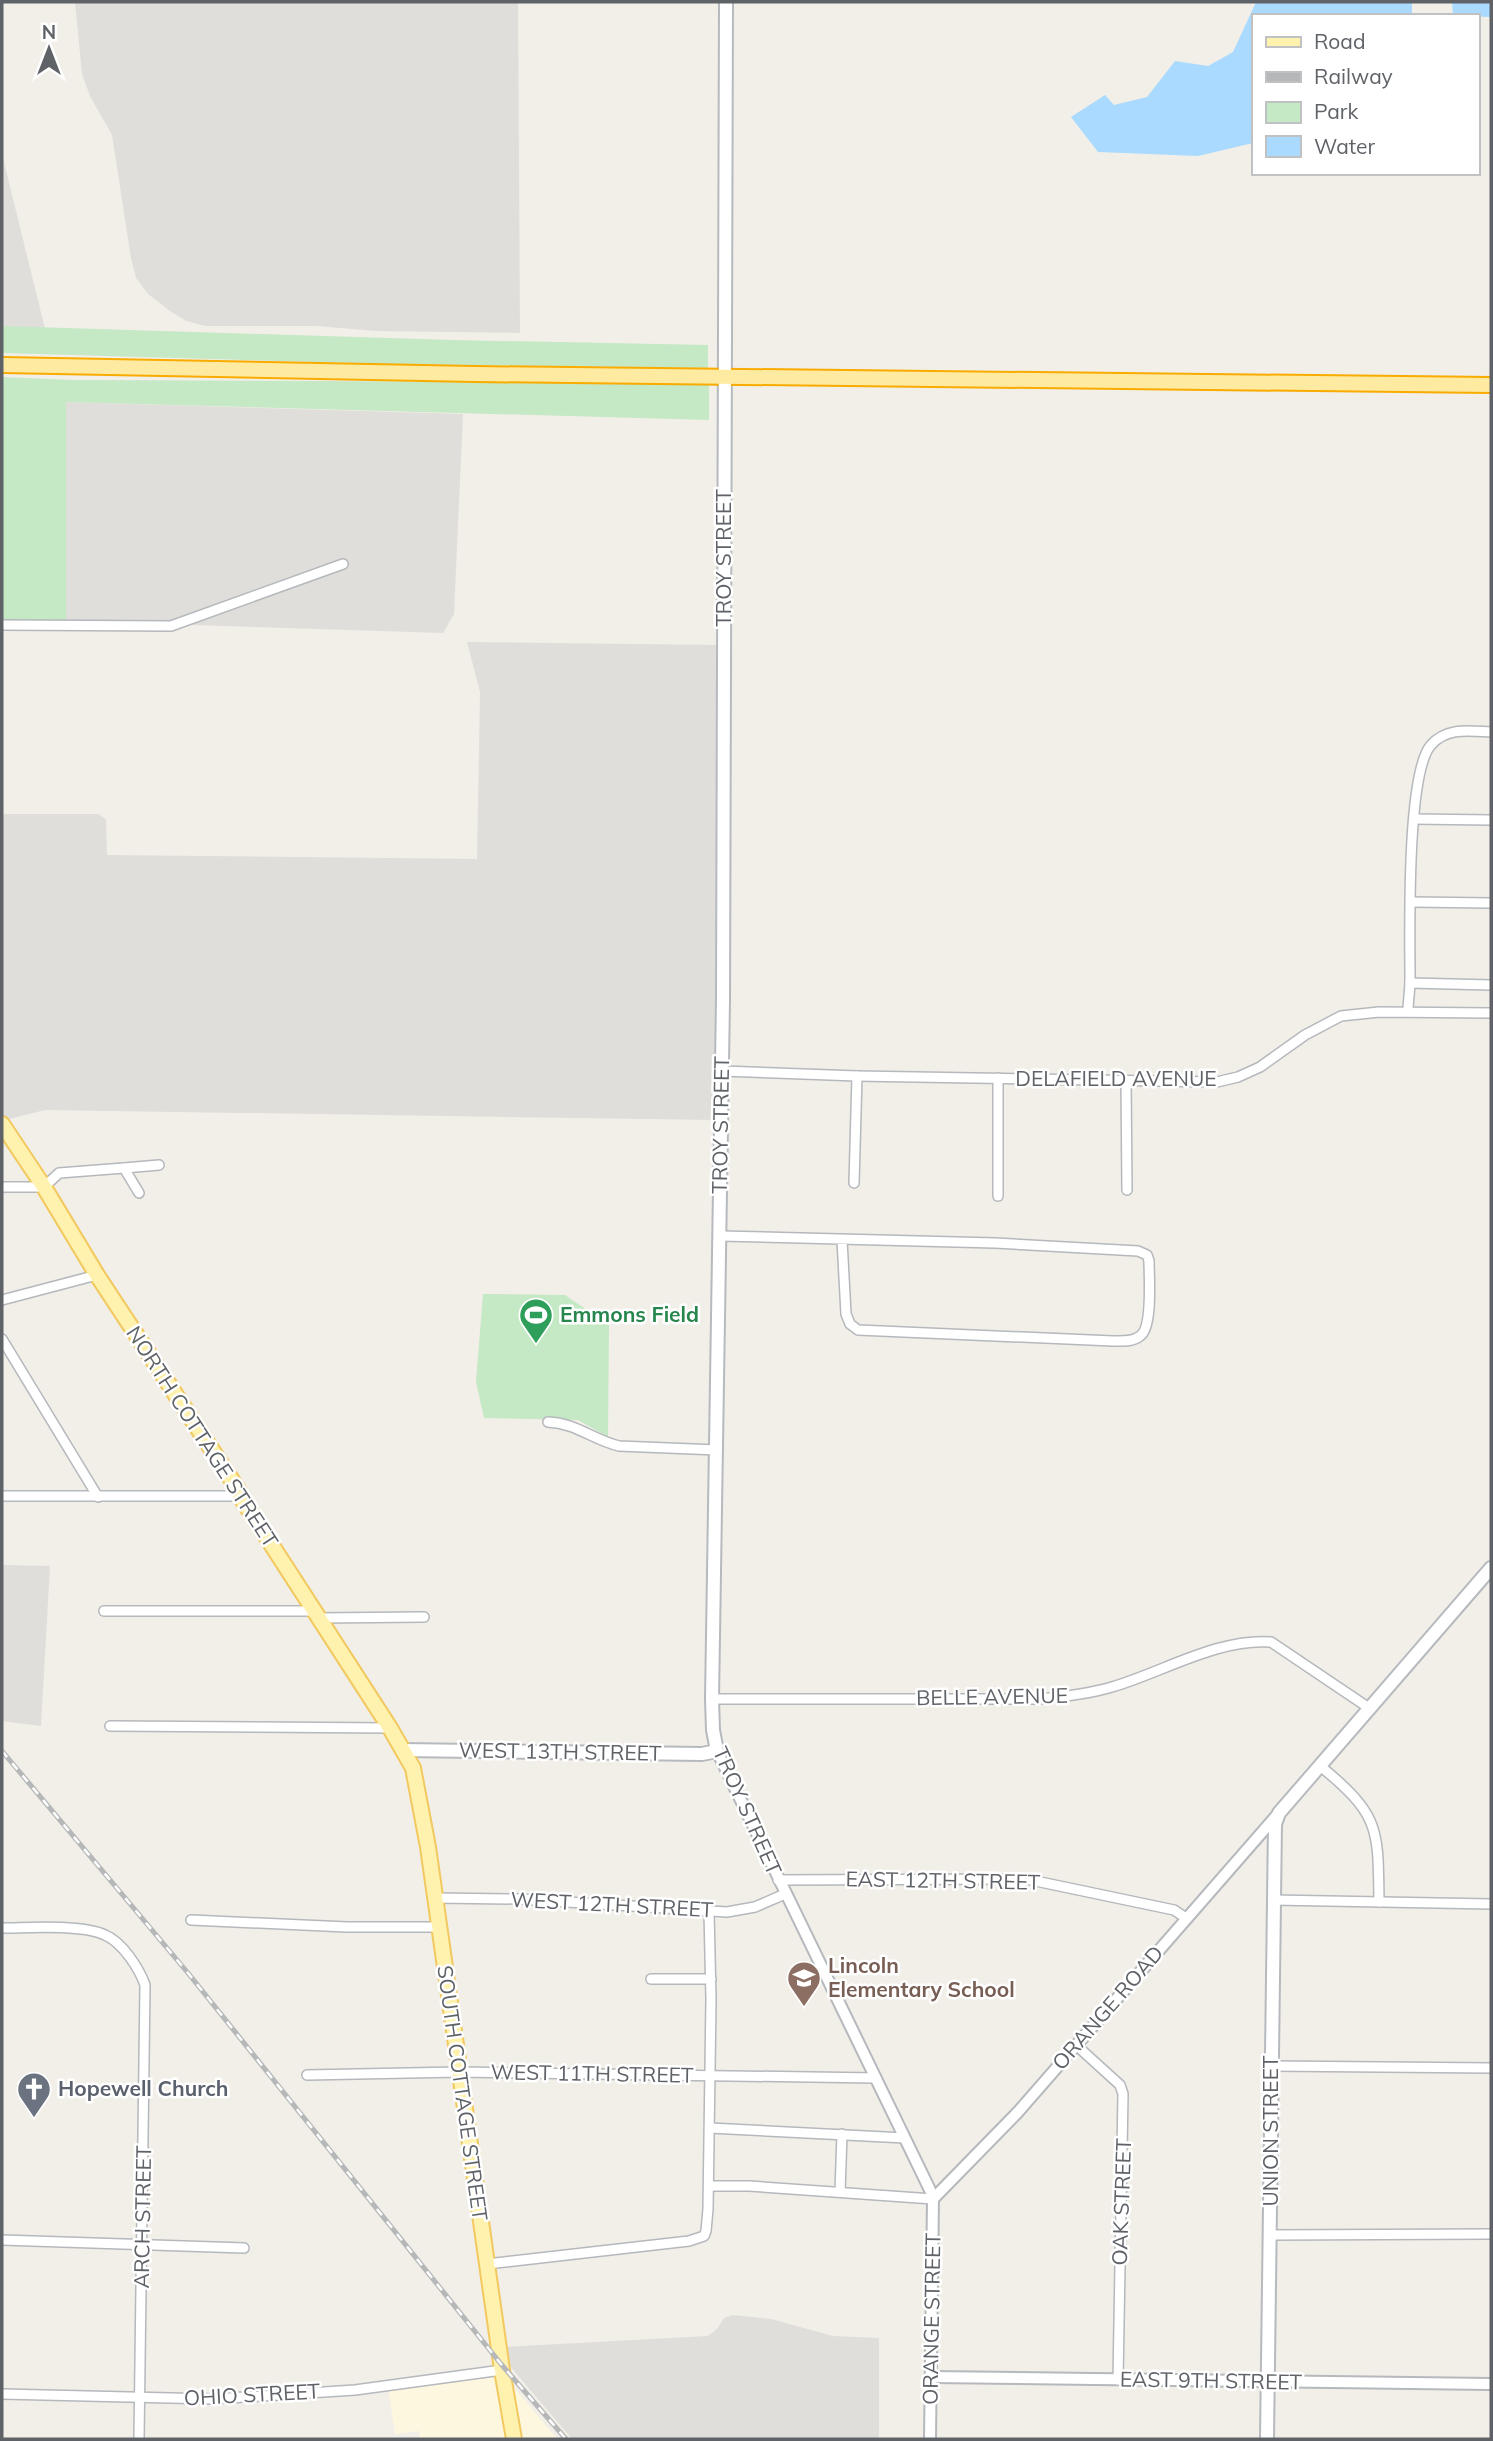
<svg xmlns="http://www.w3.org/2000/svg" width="1493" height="2441" viewBox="0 0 1493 2441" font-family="Mulish,sans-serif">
<rect width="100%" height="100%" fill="#f1efe8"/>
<polygon fill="#fef7e0" points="497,2367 557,2439 420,2439 419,2431 395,2434 387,2381"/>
<g fill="#e0deda">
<polygon points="75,2 518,2 520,333 376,331 316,326 206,326 186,321 170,311 148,294 136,278 131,258 112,135 90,96 82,74"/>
<polygon points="2,154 45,329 2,326"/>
<polygon points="65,402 463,414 454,614 443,633 66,621"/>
<polygon points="467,642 719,645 716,1120 45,1110 5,1120 2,1114 2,814 99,814 106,820 107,855 477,859 480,692"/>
<polygon points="2,1565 50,1566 41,1726 2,1721"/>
<polygon points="733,2315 771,2319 833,2336 879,2338 879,2439 572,2439 509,2365 505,2347 708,2336 717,2329 724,2318"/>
</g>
<g fill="#c5e8c5">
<polygon points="2,326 452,340 708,345 708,368 386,364 2,353"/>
<polygon points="2,377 72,380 709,383 709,420 66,402 66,621 2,621"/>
<polygon points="483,1294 565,1295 609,1325 608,1437 578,1420 484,1418 476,1382"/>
</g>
<g fill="#aadaff">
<polygon points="1256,2 1412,2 1412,16 1253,16 1253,143 1198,156 1098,152 1071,117 1105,95 1114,105 1147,97 1175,61 1208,66 1233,52"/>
<polygon points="1452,2 1491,2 1491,17 1453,16"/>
</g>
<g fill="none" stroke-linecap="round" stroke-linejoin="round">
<g stroke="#b5b8bc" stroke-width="12">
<g id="minor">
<polyline points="2,625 171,626 343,564"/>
<polyline points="1414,819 1491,820"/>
<polyline points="1411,902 1491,903"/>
<polyline points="1410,983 1491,985"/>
<path d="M1408,1012C1408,1001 1410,991 1410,980C1410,937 1406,773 1431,745C1447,727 1469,731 1491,732"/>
<polyline points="722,1071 857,1076 1217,1082 1238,1077 1260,1067 1305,1035 1341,1016 1379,1012 1491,1013"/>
<polyline points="998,1078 998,1196"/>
<polyline points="1126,1081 1127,1190"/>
<polyline points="124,1168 159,1165"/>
<polyline points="854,1183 857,1076"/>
<polyline points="2,1187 44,1187 59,1173 124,1168 139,1193"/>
<path d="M720,1236L995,1243L1138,1251L1147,1255L1149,1261C1149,1276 1153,1328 1140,1336C1133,1342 1122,1341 1113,1341L858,1330L850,1324L846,1314L842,1240"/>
<polyline points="2,1300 97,1275"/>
<polyline points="2,1339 98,1497"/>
<path d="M548,1422C576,1423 593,1440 619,1446L717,1450"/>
<polyline points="2,1496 240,1496"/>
<polyline points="104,1611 314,1611"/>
<polyline points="318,1618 424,1617"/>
<path d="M712,1699H1038C1063,1697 1088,1694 1112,1687C1163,1672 1218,1638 1271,1642L1369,1708"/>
<polyline points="110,1726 390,1728"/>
<path d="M1319,1765C1380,1815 1378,1827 1379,1902"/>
<polyline points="778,1880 1026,1879 1174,1910 1186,1918"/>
<polyline points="435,1898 519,1899 727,1912 755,1907 785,1894"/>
<polyline points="1273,1900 1491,1904"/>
<polyline points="191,1920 347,1927 439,1927"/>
<path d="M2,1928C28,1928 82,1924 105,1935C122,1942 139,1968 145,1985L139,2439"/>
<polyline points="651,1979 711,1979"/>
<polyline points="1076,2045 1120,2085 1123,2094 1118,2380"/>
<polyline points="1272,2066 1491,2068"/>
<polyline points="307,2075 459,2072 876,2078"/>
<polyline points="710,2128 905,2138"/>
<polyline points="709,2186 749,2186 933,2199"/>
<polyline points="840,2192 842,2134"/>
<polyline points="1270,2235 1491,2234"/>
<polyline points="2,2240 244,2248"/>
<polyline points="487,2264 689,2241 704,2236 706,2231 708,2209 711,1999 709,1912"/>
<polyline points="2,2394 213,2399 355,2390 502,2370"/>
</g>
</g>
<g stroke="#b5b8bc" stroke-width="14">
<g id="tertiary">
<polyline points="717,1751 930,2190 933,2199 930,2439"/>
<polyline points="933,2199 1018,2112 1277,1815"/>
<polyline points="931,2377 1491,2384"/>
</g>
</g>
<g stroke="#b6babf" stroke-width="16">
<g id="secondary">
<polyline points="403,1750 702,1754 717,1751 713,1730 712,1699 723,1000 726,2"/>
<polyline points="1267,2439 1275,1824 1279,1813 1491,1568"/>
</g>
</g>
<g stroke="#f2c960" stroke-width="18">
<polyline id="primary" points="2,1124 44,1187 97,1275 239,1491 240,1496 390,1728 413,1768 428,1847 502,2370 514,2439"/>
</g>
<g stroke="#f9ab00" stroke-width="18">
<polyline id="trunk" points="2,365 475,374 1491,385"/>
</g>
<use href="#minor" stroke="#fff" stroke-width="9"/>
<use href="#tertiary" stroke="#fff" stroke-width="10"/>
<use href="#secondary" stroke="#fff" stroke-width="12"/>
<use href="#primary" stroke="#fff2af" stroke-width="14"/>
<use href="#trunk" stroke="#feeaa1" stroke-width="14"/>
<g stroke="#b6b7b8" stroke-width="5">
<polyline id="rail" points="2,1751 188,1973 501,2364 566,2439"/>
</g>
<use href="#rail" stroke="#fff" stroke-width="2.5" stroke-dasharray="8" stroke-linecap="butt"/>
</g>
<defs>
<g id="stadium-pin" transform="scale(1.75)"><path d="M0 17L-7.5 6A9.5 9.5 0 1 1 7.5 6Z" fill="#2e9e5b" stroke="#fff"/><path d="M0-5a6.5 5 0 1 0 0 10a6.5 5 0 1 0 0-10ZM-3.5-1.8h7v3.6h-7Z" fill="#fff"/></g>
<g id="school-pin" transform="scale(1.75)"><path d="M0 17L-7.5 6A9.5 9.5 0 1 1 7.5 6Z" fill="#8d6e63" stroke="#fff"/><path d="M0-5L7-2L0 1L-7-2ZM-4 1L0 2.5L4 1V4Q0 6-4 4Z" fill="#fff"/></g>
<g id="church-pin" transform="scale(1.75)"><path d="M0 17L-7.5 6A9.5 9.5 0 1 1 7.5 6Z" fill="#6b7280" stroke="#fff"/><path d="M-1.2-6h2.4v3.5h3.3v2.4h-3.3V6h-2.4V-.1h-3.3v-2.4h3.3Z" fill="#fff"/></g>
</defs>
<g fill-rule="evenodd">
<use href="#stadium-pin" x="536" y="1315"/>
<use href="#school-pin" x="804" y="1978"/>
<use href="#church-pin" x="34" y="2089"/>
</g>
<g text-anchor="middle" stroke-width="5" stroke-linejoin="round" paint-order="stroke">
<g font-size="21" fill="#5f6368" stroke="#fff">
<text transform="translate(724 558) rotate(-90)" y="7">TROY STREET</text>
<text x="1116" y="1086">DELAFIELD AVENUE</text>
<text transform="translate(721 1125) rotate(-89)" y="7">TROY STREET</text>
<text transform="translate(202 1437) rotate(57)" y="7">NORTH COTTAGE STREET</text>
<text transform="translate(992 1697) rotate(-1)" y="7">BELLE AVENUE</text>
<text transform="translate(560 1752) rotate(1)" y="7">WEST 13TH STREET</text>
<text transform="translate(747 1811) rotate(66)" y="7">TROY STREET</text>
<text transform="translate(943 1881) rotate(1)" y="7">EAST 12TH STREET</text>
<text transform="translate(612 1905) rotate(3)" y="7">WEST 12TH STREET</text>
<text transform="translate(1108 2008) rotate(-49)" y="7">ORANGE ROAD</text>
<text transform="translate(592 2074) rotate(1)" y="7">WEST 11TH STREET</text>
<text transform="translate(462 2093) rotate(82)" y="7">SOUTH COTTAGE STREET</text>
<text transform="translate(1271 2131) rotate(-90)" y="7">UNION STREET</text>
<text transform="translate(1122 2202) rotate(-88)" y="7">OAK STREET</text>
<text transform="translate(143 2217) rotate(-89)" y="7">ARCH STREET</text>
<text transform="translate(932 2319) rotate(-89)" y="7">ORANGE STREET</text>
<text transform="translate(1211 2381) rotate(1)" y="7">EAST 9TH STREET</text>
<text transform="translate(252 2395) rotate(-3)" y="7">OHIO STREET</text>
</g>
<g font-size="21" font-weight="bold" fill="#27864d" stroke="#fff" text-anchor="start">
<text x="560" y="1322">Emmons Field</text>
</g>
<g font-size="21" font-weight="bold" fill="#785e54" stroke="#fff" text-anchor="start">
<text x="828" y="1973">Lincoln<tspan x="828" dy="24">Elementary School</tspan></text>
</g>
<g font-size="21" font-weight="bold" fill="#5b616d" stroke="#fff" text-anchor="start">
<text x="58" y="2096">Hopewell Church</text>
</g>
</g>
<rect width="1493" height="2441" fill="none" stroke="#5f6368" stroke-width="7"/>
<rect x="1252" y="14" width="228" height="161" fill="#ffffff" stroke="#bfc1c3" stroke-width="2"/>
<rect x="1266" y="37" width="35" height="10" fill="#fff2af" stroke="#bfc1c3" stroke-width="2"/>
<text x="1314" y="49" font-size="21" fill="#5f6368">Road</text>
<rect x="1266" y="72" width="35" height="10" fill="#b6b7b8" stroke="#bfc1c3" stroke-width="2"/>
<text x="1314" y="84" font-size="21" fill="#5f6368">Railway</text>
<rect x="1266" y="102" width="35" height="21" fill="#c5e8c5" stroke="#bfc1c3" stroke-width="2"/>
<text x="1314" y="119" font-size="21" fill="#5f6368">Park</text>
<rect x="1266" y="136" width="35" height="21" fill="#aadaff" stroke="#bfc1c3" stroke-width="2"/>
<text x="1314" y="154" font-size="21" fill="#5f6368">Water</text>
<g transform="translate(49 49)" stroke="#ffffff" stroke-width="5" paint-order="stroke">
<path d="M0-5L12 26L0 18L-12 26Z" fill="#5f6368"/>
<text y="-10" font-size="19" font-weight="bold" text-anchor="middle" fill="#5f6368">N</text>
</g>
</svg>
